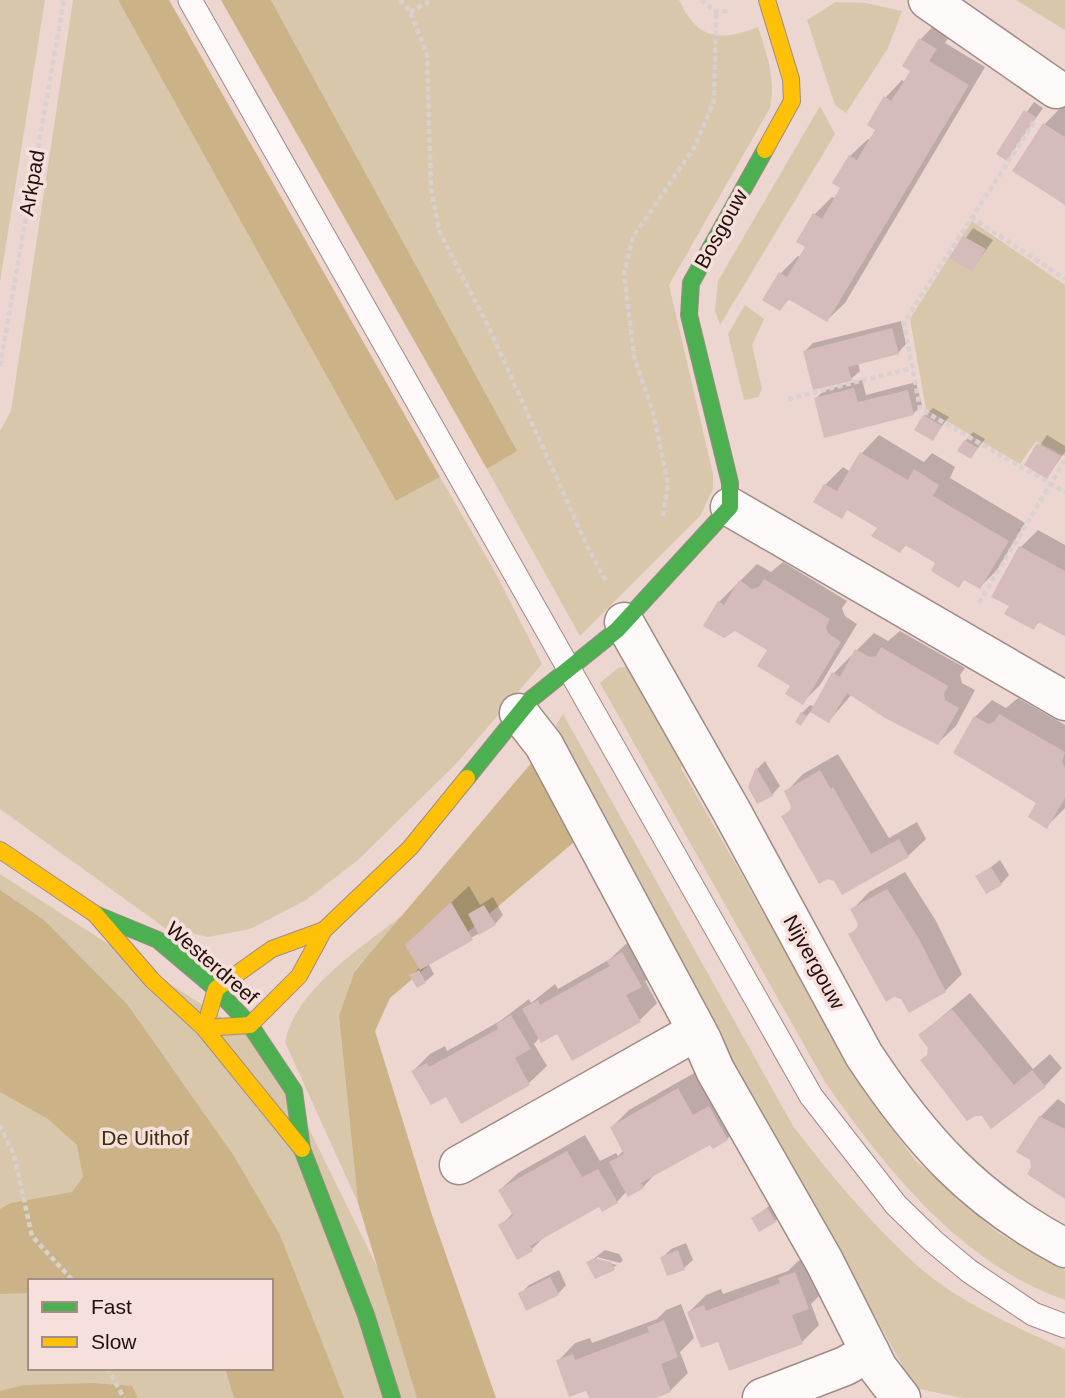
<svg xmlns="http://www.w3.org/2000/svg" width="1065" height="1398" viewBox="0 0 1065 1398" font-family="Helvetica,sans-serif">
<rect width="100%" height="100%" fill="#edd5d0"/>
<g fill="#d9c7ac" fill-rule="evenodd">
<polygon points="0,0 45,0 0,282"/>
<polygon points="73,0 118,0 396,501 440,477 495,572 542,664 456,764 358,860 306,900 250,929 208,937 165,928 0,809 0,431 11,411"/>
<path d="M271,0H679C697,40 721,42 758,27C767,56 776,78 770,108L669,285L713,474V489L700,516L580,636L487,469L516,451Z"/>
<polygon points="1016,0 1065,0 1065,30"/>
<polygon points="836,2 866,3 902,11 888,48 846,113 835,105 807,20"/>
<polygon points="820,106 835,134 720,325 715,311 718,281"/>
<polygon points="972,221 1065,285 1065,456 1036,441 1020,464 926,409 910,319"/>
<polygon points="745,305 764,319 752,345 762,389 758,397 744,400 728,334"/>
<path d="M630,666L688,756L681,768L866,1094L915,1160L998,1233L1065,1270V1300C961,1264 886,1169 825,1082L600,683L618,668Z"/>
<path d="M563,714L793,1126C832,1177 873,1226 921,1269C961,1303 1018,1328 1065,1349V1398H962L915,1388L835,1245L737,1079L559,751L556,725Z"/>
<path d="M0,874L269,1048L442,1398H0ZM30,1281H271V1368H30Z"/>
<path d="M409,910L354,971L339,1016L358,1203L285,1042C296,987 367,944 409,910Z"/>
</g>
<g fill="#cbb387">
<polygon points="118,0 169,0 440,477 396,501"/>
<polygon points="221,0 271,0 517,451 487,469"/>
<polygon points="533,761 574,842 390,998 375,1031 431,1212 496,1398 417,1398 358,1203 339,1016 354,972"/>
<polygon points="0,890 44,920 127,1004 234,1156 280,1235 344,1398 234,1398 225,1368 271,1368 271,1281 30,1281 30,1293 0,1294 0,1209 11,1203 72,1192 83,1177 77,1145 48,1119 0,1092"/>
<polygon points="93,1383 132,1386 138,1398 0,1398 0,1391 24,1385"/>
</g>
<g fill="#0003">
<polygon points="938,21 953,31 945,43 985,67 845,303 827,320 790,298 780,309 781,273 798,256 801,258 808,246 815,214 832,197 836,199 843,187 850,156 868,139 871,141 877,129 885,98 902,80 905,82 912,70 905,65 921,39"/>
<polygon points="1034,102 1043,108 1007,159 998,153"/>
<polygon points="1062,106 1065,108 1065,203 1015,170 1045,124"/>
<polygon points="973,228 993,240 972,270 952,258"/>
<polygon points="901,321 906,344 898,353 858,363 860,371 851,379 805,351 813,343"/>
<polygon points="862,380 866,395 916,382 922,405 913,414 816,398 825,390"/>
<polygon points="933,408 949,417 932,439 924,416"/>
<polygon points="973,432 985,439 971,457 965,441"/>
<polygon points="879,435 924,462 932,453 955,467 950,478 1025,523 997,570 980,587 907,544 900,551 879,527 848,509 841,516 825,485 843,467 850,472 862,453"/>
<polygon points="1047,435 1065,446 1065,452 1047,477 1027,465"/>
<polygon points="1038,530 1065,545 1065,635 1040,621 1033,628 1012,605 1021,547"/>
<polygon points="783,562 847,601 842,608 845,616 857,624 820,685 802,703 769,649 719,602 757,564 771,572"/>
<polygon points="900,631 965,668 960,675 962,683 975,690 956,726 938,743 852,694 829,721 811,711 800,724 802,713 810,705 815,707 834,673 874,633 888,641"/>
<polygon points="1018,698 1065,725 1065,808 1047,826 1038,803 975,717 992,700 1006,708"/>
<polygon points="838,754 889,838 917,822 926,839 908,856 835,879 783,817 793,807 786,792 803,774"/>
<polygon points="765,761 780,786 772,795 750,787 758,768"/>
<polygon points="1000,860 1009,875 1001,884 978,877"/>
<polygon points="905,872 936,921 962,974 945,991 902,998 850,935 860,925 852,910 869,892"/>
<polygon points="469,886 480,905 493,897 503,915 495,924 428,963 434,974 425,982 411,976 420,967 425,927"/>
<polygon points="640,936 658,968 645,981 657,1003 640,1020 540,1037 534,1044 547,1066 529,1083 462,1121 447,1095 413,1071 430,1054 445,1046 447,1051 500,1021 529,999 531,1003 555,984 558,989 610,959 626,944"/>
<polygon points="970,993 1033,1069 1050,1054 1062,1068 1045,1086 983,1115 929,1053 930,1047 920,1035"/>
<polygon points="696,1072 745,1122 727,1139 710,1142 658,1171 643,1187 627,1191 617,1202 600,1204 547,1234 532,1249 500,1226 513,1213 500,1190 518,1173 585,1135 600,1161 616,1153 618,1156 624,1150 612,1127 629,1110"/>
<polygon points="1058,1099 1065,1104 1065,1197 1033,1167 1040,1117"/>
<polygon points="776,1201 783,1213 775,1221 753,1218"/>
<polygon points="686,1243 693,1260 684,1268 668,1274 662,1258 671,1249"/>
<polygon points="605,1250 619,1254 623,1260 620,1263 597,1257 597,1260 617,1265 596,1277 588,1263"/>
<polygon points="813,1256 825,1290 811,1304 819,1325 802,1342 719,1340 689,1312 706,1295 721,1289 723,1294 788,1271 798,1261"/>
<polygon points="559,1270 566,1285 558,1294 520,1294 529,1285"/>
<polygon points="681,1304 694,1338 680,1352 688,1373 670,1391 651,1398 591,1398 588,1389 558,1361 575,1343 590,1338 592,1343 657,1319 666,1310"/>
</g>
<g fill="#d5bcbb">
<polygon points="919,38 937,49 929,61 969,85 827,322 788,299 780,311 762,300 779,272 787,277 805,247 796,242 813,213 822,219 840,188 832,183 849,155 857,160 875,130 867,125 884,96 891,101 901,86 910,71 902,66"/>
<polygon points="1024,110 1036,117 1007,161 996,154"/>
<polygon points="1043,123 1065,137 1065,205 1012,171"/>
<polygon points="963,236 986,249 972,272 949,258"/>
<polygon points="892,328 899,354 848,367 852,381 813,390 803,351"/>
<polygon points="854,388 858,402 908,390 914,415 824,438 814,398"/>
<polygon points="923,415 942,426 933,441 914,430"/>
<polygon points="964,440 978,448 971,459 957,451"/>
<polygon points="1037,443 1061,456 1047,479 1024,465"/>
<polygon points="860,452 908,480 914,469 939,485 933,496 1009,541 980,589 964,580 959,588 931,571 935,563 905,545 900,553 871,536 877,528 847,510 842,519 813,502 824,484 837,491"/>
<polygon points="1019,546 1065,571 1065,636 1038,622 1034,630 1004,614 1009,606 991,597"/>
<polygon points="764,579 830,619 826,627 828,633 841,642 803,705 785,694 790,686 757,666 767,650 735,631 724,638 703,626 718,601 724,605 739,580 752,589 759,587"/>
<polygon points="881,647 948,686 944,694 945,700 959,708 938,745 885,718 847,693 829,723 810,712 832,672 840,677 855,649 870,657 876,656"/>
<polygon points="801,712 807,716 801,726 795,722"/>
<polygon points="999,714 1065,752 1062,761 1065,768 1065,798 1047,829 1028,817 1036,803 953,753 974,716 988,724 994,722"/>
<polygon points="756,767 773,796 757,804 748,787"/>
<polygon points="820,770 831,789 833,787 871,854 899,839 909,857 842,895 834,881 828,879 819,884 781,816 790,811 791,806 784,791"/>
<polygon points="991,867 1002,885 986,894 975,876"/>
<polygon points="887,889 919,939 946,992 909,1013 901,999 894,997 886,1002 848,934 856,930 858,924 850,909"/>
<polygon points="451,902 473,940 420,970 405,945"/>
<polygon points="484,905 496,925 479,935 468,914"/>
<polygon points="622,952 642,987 626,995 641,1022 572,1061 557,1034 541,1043 522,1009 538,1000 540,1005 610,966 606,961"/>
<polygon points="419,970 426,983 417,988 409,975"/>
<polygon points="952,1009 1014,1085 1032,1070 1046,1087 991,1129 982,1116 975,1116 967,1121 920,1060 927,1055 928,1048 918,1035"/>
<polygon points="511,1015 531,1049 515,1058 530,1085 461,1124 446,1097 431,1105 411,1071 427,1063 429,1067 498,1029 496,1024"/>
<polygon points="678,1088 693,1115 709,1106 728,1140 713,1149 710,1145 641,1183 644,1188 628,1197 609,1162 624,1154 610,1127"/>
<polygon points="1039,1116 1065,1129 1065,1199 1027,1174 1031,1167 1030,1160 1016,1152"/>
<polygon points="567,1151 582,1177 598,1169 618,1203 602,1212 599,1207 530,1246 533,1251 517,1260 498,1225 513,1216 498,1190"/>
<polygon points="767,1208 776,1222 759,1232 751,1218"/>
<polygon points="678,1250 685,1270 667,1276 660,1257"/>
<polygon points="595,1258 611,1262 615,1270 595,1279 586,1262"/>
<polygon points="795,1272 809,1309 792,1315 803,1344 729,1371 718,1342 701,1348 687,1312 704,1305 706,1311 780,1283 778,1278"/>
<polygon points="550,1277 559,1295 526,1311 518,1293"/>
<polygon points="664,1320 678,1357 661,1364 671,1392 656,1398 589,1398 586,1391 569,1397 556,1360 573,1354 575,1360 649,1332 647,1327"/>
</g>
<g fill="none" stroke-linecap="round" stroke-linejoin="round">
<g stroke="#9f8c87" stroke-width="25">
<polyline id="lane" points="190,0 811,1096 896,1205 933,1241 969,1271 1033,1314 1065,1326"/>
</g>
<g stroke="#9f8c87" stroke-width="41">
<g id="street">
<polyline points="928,0 1056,89"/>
<polyline points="730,507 1065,701"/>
<path d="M624,622L732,812L864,1055C921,1141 973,1199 1065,1248"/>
<polyline points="519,713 544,745 702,1040 715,1070 824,1261 878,1368 901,1398"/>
<polyline points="459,1165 697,1031"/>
<polyline points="762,1398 845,1366 870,1352"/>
</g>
</g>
<g stroke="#9f8c87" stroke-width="18">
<g id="fast">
<polyline points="467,778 530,700 617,630 730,507 730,483 689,315 691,283 765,150"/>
<polyline points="95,914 158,940 216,989 250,1025 294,1091 302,1149 366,1315 392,1398"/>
</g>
</g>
<g stroke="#9f8c87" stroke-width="18">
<g id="slow">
<polyline points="765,150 792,101 791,79 767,0"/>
<polyline points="0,850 95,914 152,980 204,1028 302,1149"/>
<polyline points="209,1013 216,989 272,949 324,930"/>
<polyline points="204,1028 250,1025 299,976 324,930 410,848 467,778"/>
</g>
</g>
<g stroke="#d8d1cf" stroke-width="4.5" stroke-dasharray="5 3.5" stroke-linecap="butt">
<polyline points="400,0 410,12 427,54 431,189 440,233 491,332 588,548 607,583"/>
<polyline points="701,0 716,12 730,11"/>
<polyline points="410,12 432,0"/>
<polyline points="1034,122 904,322 920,409 1065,492"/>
<polyline points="971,217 1065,279"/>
<polyline points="0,366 64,0"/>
<polyline points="788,399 913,368"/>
<polyline points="663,516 668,484 653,412 634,356 624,273 633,237 694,148 714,101 716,12"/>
<polyline points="979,603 1065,460"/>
<polyline points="0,1125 14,1155 32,1236 73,1281"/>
<polyline points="107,1368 124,1398"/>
</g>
<use href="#lane" stroke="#fcf9f8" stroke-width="23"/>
<use href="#street" stroke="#fcf9f8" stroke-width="38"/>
<use href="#fast" stroke="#4caf50" stroke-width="16"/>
<use href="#slow" stroke="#ffc107" stroke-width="16"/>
</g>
<g text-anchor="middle" stroke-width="7" stroke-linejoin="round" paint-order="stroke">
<g font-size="21" fill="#23100c" stroke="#f7e0db">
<text transform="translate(32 183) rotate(-80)" y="7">Arkpad</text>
<text transform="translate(721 229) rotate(-61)" y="7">Bosgouw</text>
<text transform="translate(814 962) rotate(61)" y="7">Nijvergouw</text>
<text transform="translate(212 963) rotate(41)" y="7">Westerdreef</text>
</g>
<g font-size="21" fill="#392f0c" stroke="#f7e0db">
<text x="145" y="1145">De Uithof</text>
</g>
</g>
<rect x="28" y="1279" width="245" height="91" fill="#f7e0db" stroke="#a28d88" stroke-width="2"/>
<rect x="42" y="1302" width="35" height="10" fill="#4caf50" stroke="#a28d88" stroke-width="2"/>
<text x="91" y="1314" font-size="21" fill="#23100c">Fast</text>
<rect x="42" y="1337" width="35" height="10" fill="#ffc107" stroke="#a28d88" stroke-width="2"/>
<text x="91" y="1349" font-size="21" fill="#23100c">Slow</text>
</svg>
